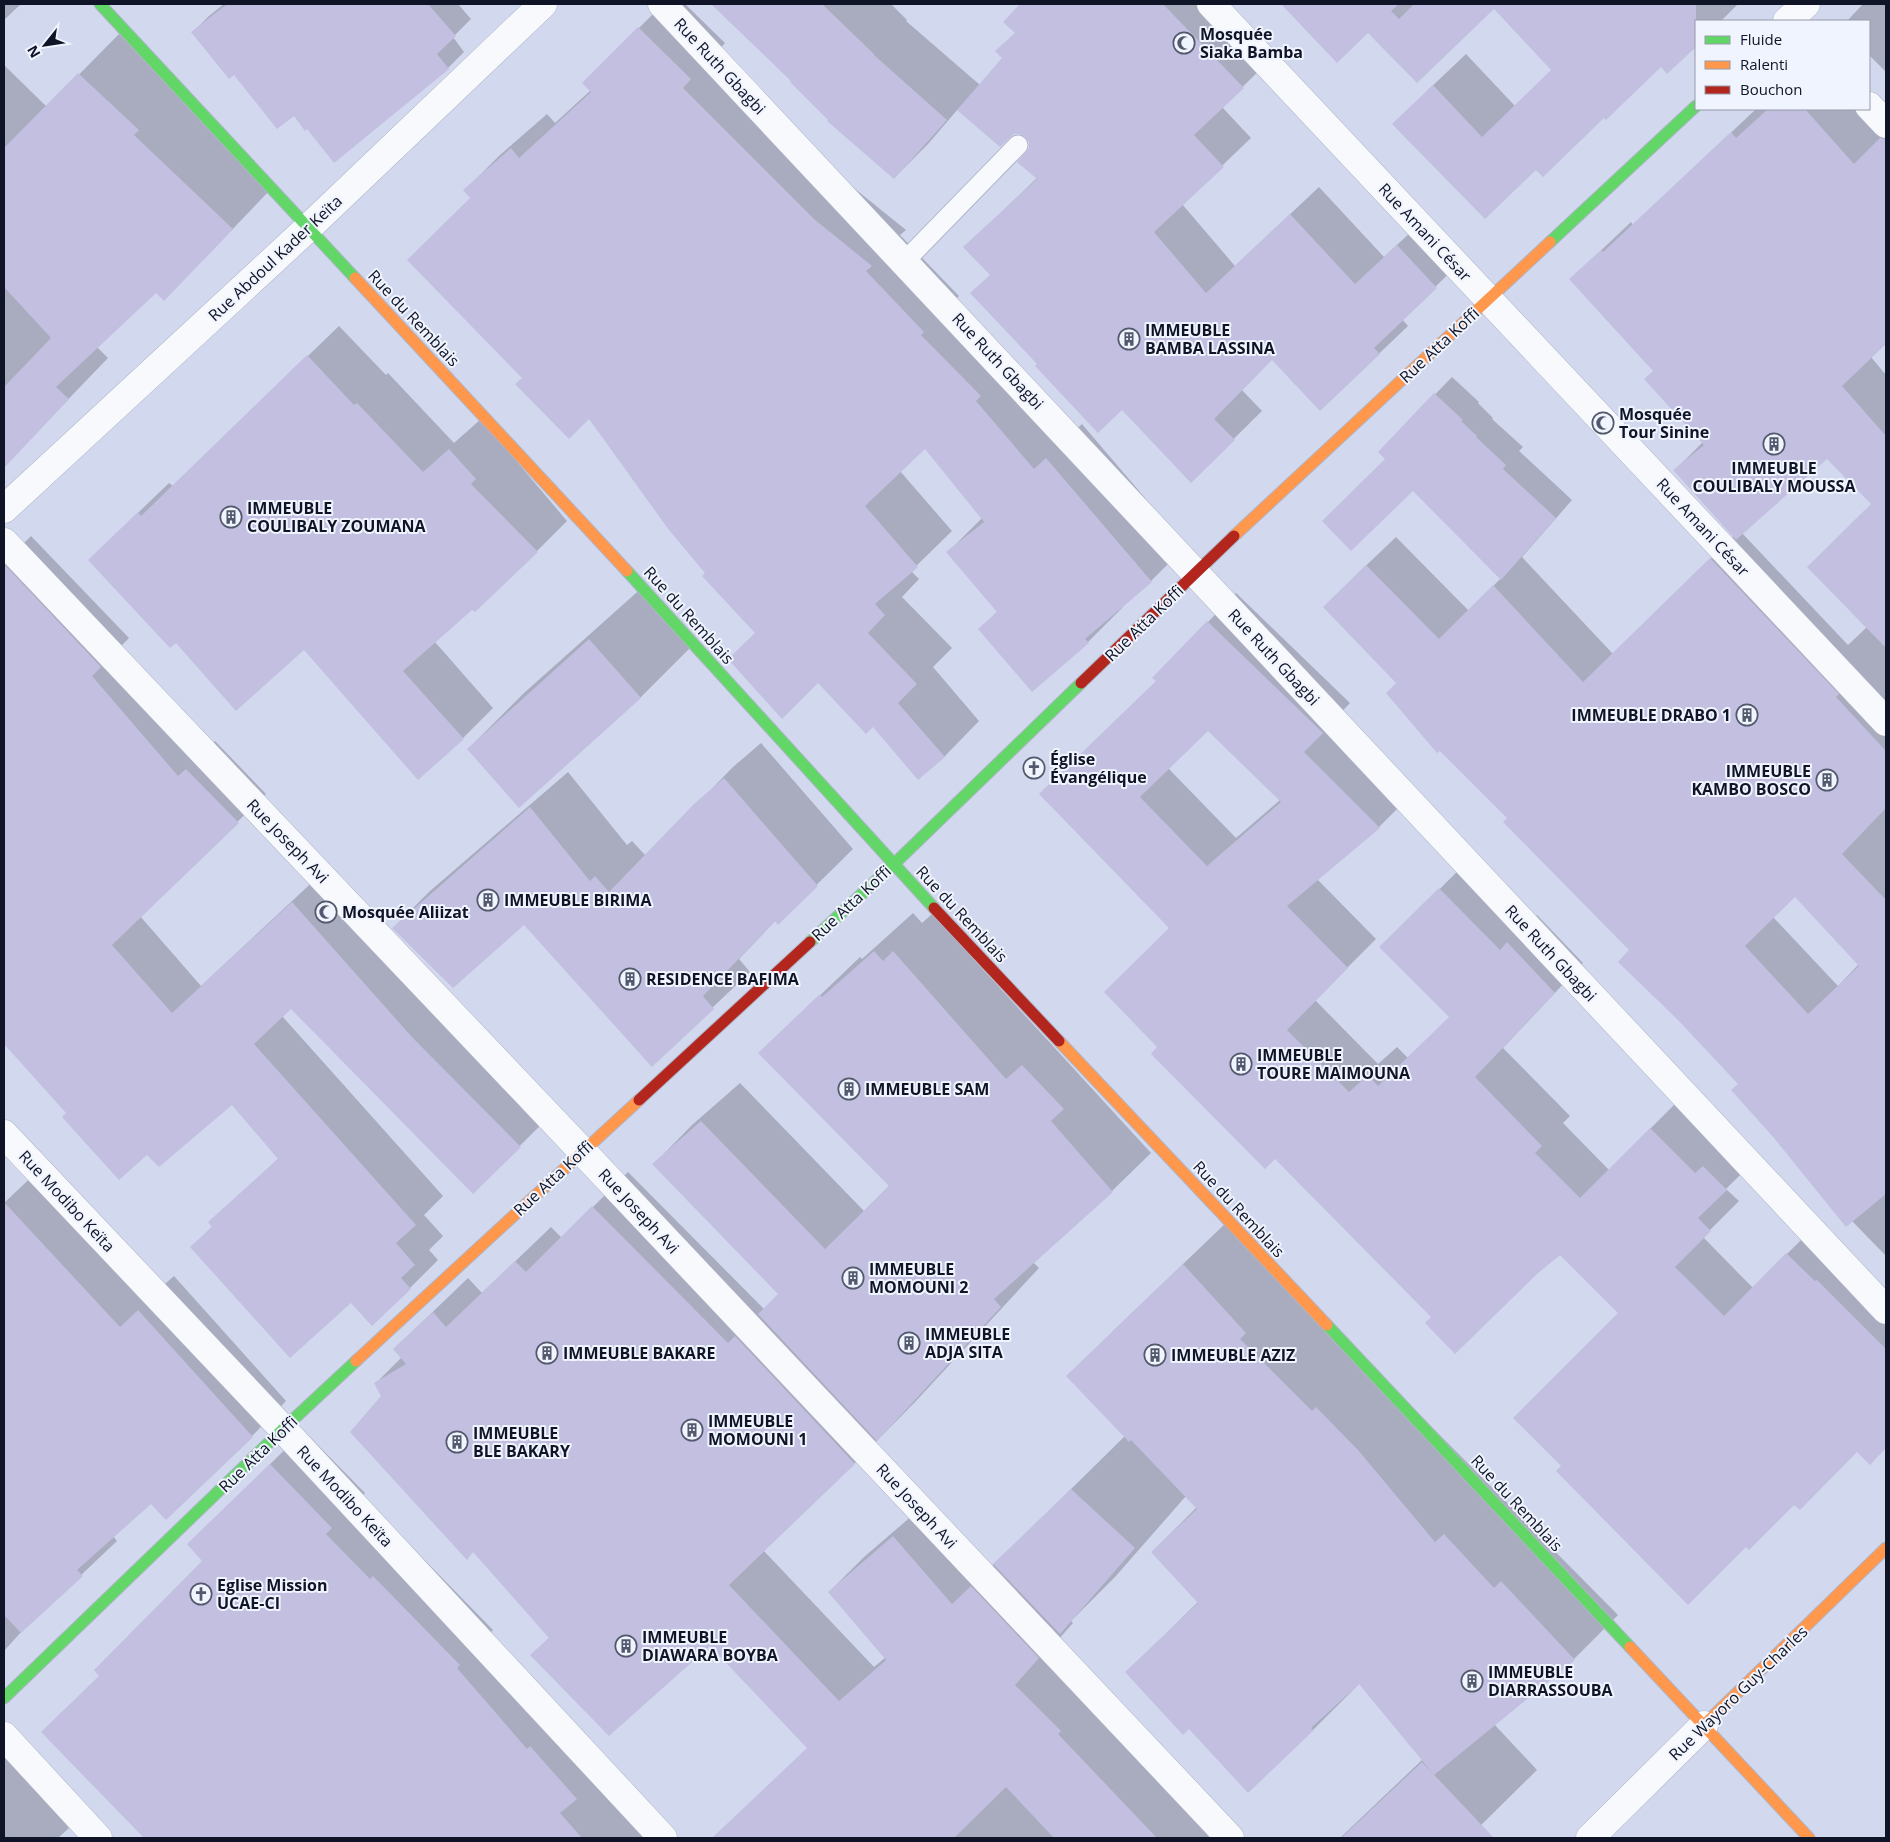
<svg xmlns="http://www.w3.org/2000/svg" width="1890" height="1842" viewBox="0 0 1890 1842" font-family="'Open Sans',sans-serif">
<rect width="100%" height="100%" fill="#d2d8ee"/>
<g fill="#0003" fill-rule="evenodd">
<polygon points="4,4 21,4 4,20"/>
<polygon points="224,4 458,4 471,19 453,37 464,52 448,68 307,128 294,115 234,74 193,32 209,16"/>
<polygon points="663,4 685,4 725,43 717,52 849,184 906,230 900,235 959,296 955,300 1015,360 1010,365 1070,435 1082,424 1186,546 1151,581 1122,606 1123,607 1088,642 980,629 998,611 948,552 982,518 925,447 900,471 952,531 911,571 919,579 902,597 952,648 933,667 979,721 944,757 873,725 756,633 707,573 589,417 524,378 471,198 465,190 500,155 547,114 555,123 591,90 584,83"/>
<polygon points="713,4 891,4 907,20 906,21 980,85 1003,58 1016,32 1005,21 1022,4 1218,4 1271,59 1222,107 1251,138 1182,204 1235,266 1319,187 1384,257 1426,218 1464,259 1402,319 1408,326 1320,410 1272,359 1242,390 1262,411 1191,481 1122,408 1039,364 991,274 965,247 1037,178 1030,149 1030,142 1026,136 958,109 928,144 894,178 830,119 793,81"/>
<polygon points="1283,4 1738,4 1721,21 1696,21 1696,45 1667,73 1661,65 1604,116 1536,168 1485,217 1426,92 1466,54 1515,106 1553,70 1494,7 1368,31 1337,62"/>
<polygon points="1863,4 1886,4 1886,72 1869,55 1869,21 1847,21"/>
<polygon points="119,34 272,188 204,259 156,292 97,347 108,358 4,466 4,65 47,107"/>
<path d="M1756,109L1765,110L1767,109H1859L1886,134V342L1871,357L1886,375V1256L1852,1221L1631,950L1508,818L1398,683L1353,578L1396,537L1469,611L1501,578L1379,452L1452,377L1479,402L1478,403L1493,418L1492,419L1523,447L1519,451L1572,500L1522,557L1613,654L1734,536L1675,470L1703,442L1654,371L1571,279L1631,222L1633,225ZM1827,457L1873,504L1867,627L1848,645L1742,533ZM1795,895L1859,964L1838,986L1773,917Z"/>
<polygon points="339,326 386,375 388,373 454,443 481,419 567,521 537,551 435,642 493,708 463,738 304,649 176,641 89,560 169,483 173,486"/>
<polygon points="31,536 129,638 120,647 207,749 215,741 266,794 140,916 201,986 321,874 548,1118 473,1192 291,1007 282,1016 443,1196 424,1215 443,1236 429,1250 438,1260 410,1288 351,1301 192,1247 213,1226 210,1222 279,1158 232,1104 147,1153 68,1113 4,1042 4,563"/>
<polygon points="645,585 696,642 641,697 519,806 468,749 524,693"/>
<path d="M1236,593L1350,703L1332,722L1408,798L1379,827L1317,879L1376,939L1315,1000L1378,1064L1397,1047L1408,1058L1450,1017L1381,947L1469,860L1530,922L1537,915L1583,963L1503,1048L1570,1116L1563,1123L1609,1170L1679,1100L1755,1160L1726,1189L1739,1201L1703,1237L1753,1288L1816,1225L1886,1291V1446L1870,1463L1857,1451L1794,1503L1563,1466L1620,1313L1560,1253L1433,1317L1275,1157L1159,1047L1171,928L1041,794L1157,681L1154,678ZM1208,729L1280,800L1236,838L1168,768Z"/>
<polygon points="761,743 853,849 778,923 776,920 739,959 750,972 652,1065 524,923 393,928 430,891 568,772 627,845 632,841 646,856 733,767"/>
<polygon points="913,913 922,923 932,914 1151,1153 1112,1191 1033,1262 1039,1268 916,1401 855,1463 763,1550 874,1667 886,1657 829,1592 864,1557 928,1502 987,1570 1007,1552 1125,1436 1112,1332 1228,1221 1618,1615 1574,1659 1494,1724 1537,1770 1468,1838 1340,1838 1423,1759 1359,1682 1357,1686 1313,1730 1189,1728 1127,1672 1199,1601 1152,1552 1197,1507 1186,1496 1115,1577 1071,1621 1073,1623 1050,1649 1218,1827 1207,1838 745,1838 730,1823 808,1748 710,1645 531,1655 550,1637 376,1383 402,1357 394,1349 468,1278 482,1293 551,1227 562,1238 628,1172 764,1309 780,1294 654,1164 692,1125 740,1083 864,1211 890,1185 760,1053 860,957 862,959"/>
<polygon points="40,1169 155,1293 174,1276 286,1401 252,1436 151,1502 113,1536 117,1541 22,1631 4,1651 4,1203"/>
<polygon points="304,1431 365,1493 359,1499 405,1545 408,1543 493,1630 490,1633 646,1838 154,1838 152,1836 146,1838 43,1732 101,1675 204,1561 188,1544"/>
<polygon points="9,1754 69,1828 58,1838 4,1838 4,1758"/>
</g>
<g fill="#c2bfe0" fill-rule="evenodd">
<polygon points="227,4 428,4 456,36 437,54 449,69 334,163 307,129 305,131 294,116 277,129 234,75 229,79 191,32"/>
<polygon points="711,4 822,4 874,54 874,55 947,120 894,179 827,121 828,120 790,82 791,81"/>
<polygon points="1020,4 1163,4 1244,88 1194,135 1224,167 1154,232 1206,293 1290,214 1355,284 1397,245 1437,288 1374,348 1380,354 1320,411 1272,360 1214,419 1235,440 1191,483 1122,410 1098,433 1035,366 1037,364 970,293 990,275 963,247 1037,179 1017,162 1029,148 1029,142 1025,137 1020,134 1014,134 1000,147 957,110 1002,58 995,51 1015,33 1003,22"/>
<polygon points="1281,4 1399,4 1391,11 1399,19 1414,4 1696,4 1696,47 1667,74 1661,67 1606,120 1604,118 1543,177 1536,170 1485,219 1392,124 1433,85 1482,137 1551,70 1494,9 1417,83 1368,33 1337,63"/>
<polygon points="638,27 691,79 683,88 814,219 872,266 866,271 924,332 921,335 981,396 976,401 1034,469 1046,458 1152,582 1085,639 1089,643 1032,692 978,629 997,612 946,552 984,522 925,449 865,506 918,567 875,604 885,615 868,633 917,684 898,703 945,757 918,780 873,727 866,734 818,683 782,719 728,659 755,633 702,576 705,573 669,530 589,419 569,439 515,384 522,378 407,260 470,198 463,190 511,148 519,158 591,92 582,83"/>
<polygon points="78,73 139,130 134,135 233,229 164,301 156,293 56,387 69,399 4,468 4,387 51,338 4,287 4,148"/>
<polygon points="1768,109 1805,109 1854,164 1880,138 1886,139 1886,344 1842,386 1886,436 1886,648 1807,567 1871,504 1827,459 1736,540 1673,470 1704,445 1644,379 1653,371 1569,279 1601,250 1603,252 1731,132 1736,138"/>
<polygon points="307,355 354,405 357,403 423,472 449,449 476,479 471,484 538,552 475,612 472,610 403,671 464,739 418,780 304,650 236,711 176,643 170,648 88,560 138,512 141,516"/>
<polygon points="1434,393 1463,420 1461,421 1477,436 1476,437 1506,465 1503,469 1556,518 1501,580 1413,491 1351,551 1322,521 1385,459 1378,452"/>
<path d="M1710,558L1839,694L1836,697L1886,751V808L1842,854L1886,900V1194L1846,1227L1774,1138L1731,1090L1738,1084L1677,1019L1618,962L1629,950L1503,822L1507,818L1440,751L1437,753L1386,693L1396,683L1323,607L1366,565L1439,639L1493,585L1583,682ZM1795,897L1859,966L1808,1014L1745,946Z"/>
<polygon points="4,564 101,667 92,676 178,776 186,769 239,823 112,945 172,1013 292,902 411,1036 521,1147 473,1194 291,1009 254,1044 416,1225 396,1243 415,1265 401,1278 411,1289 372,1326 351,1303 290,1358 190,1247 212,1227 208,1222 278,1159 232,1105 159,1167 147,1155 119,1180 62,1117 66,1113 4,1044"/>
<path d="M1207,621L1323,733L1304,752L1380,828L1287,906L1348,968L1287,1030L1349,1092L1368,1075L1378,1086L1449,1017L1379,947L1439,888L1500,950L1507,942L1555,993L1475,1077L1542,1146L1535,1153L1580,1198L1650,1128L1695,1173L1703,1166L1727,1190L1698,1218L1711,1231L1675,1267L1724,1316L1786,1253L1815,1281L1817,1280L1886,1349V1448L1870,1465L1857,1452L1800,1510L1794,1505L1749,1550L1746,1547L1688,1605L1556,1471L1561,1466L1513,1418L1618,1313L1560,1255L1537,1274L1455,1354L1425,1323L1431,1317L1275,1159L1265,1169L1151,1054L1157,1047L1104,992L1169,928L1039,794L1156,681L1152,678ZM1208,731L1281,802L1207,866L1140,797Z"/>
<polygon points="589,639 641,698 519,808 467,749"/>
<polygon points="724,778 818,886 778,925 775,921 703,996 714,1009 652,1067 524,925 453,988 392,928 530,807 590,881 595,876 609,892 694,804"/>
<polygon points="874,951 883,961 893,951 1006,1079 1022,1065 1064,1109 1051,1121 1113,1192 994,1299 1001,1307 877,1441 758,1314 778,1294 652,1164 701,1121 825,1249 889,1186 758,1053 820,994 822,997"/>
<polygon points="4,1202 120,1327 138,1310 253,1437 166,1520 151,1504 77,1570 83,1576 21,1633 4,1615"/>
<polygon points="592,1206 728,1343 735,1336 855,1464 729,1585 839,1701 886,1660 828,1592 893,1536 952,1604 971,1586 1039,1658 1015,1685 1061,1731 1058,1734 1157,1838 1054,1838 1006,1787 954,1838 712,1838 807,1748 710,1646 609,1736 530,1655 549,1638 473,1552 467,1560 350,1432 381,1396 374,1383 406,1364 393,1349 433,1312 446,1327 515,1261 526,1272"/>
<polygon points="1183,1264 1246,1333 1240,1339 1312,1411 1316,1407 1358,1450 1435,1542 1444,1534 1494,1588 1501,1581 1575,1660 1434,1775 1359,1684 1311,1728 1314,1730 1248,1793 1189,1729 1183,1735 1125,1672 1198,1603 1151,1552 1197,1509 1131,1440 1129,1442 1066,1376"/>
<polygon points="270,1464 332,1528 326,1534 370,1579 373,1576 460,1665 457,1668 527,1749 530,1746 577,1799 560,1813 582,1838 144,1838 41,1732 99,1676 94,1670 202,1561 187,1544"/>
<polygon points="1071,1489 1135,1548 1060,1634 993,1564"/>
<polygon points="1422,1762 1494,1838 1341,1838"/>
</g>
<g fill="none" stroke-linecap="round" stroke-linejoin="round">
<g stroke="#afb5c8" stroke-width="21">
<polyline id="lane" points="905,261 1018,145"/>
</g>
<g stroke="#afb5c8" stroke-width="29">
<g id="street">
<polyline points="662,4 1886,1310"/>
<polyline points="1211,4 1886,722"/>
<polyline points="1787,21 1806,4"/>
<polyline points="1869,106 1886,124"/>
<polyline points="4,509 308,228 543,4"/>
<polyline points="4,542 582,1151 1230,1838"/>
<polyline points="4,1134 283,1429 663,1838"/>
<polyline points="4,1736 98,1838"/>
<polyline points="1590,1838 1704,1725"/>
</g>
</g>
<g stroke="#afb5c8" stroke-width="13">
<g id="fast">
<polyline points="100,4 355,278"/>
<polyline points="1550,242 1696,106"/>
<polyline points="627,571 934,908"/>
<polyline points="810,942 893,865 1081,683"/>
<polyline points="1327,1325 1630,1647"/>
<polyline points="4,1698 283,1429 356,1361"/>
</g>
</g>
<g stroke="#afb5c8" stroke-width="13">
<g id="slow">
<polyline points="355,278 627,571"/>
<polyline points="1234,536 1550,242"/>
<polyline points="1059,1041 1327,1325"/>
<polyline points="356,1361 639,1100"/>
<polyline points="1630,1647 1809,1838"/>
<polyline points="1704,1725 1886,1548"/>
</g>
</g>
<g stroke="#afb5c8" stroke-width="13">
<g id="jam">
<polyline points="1081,683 1234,536"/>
<polyline points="934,908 1059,1041"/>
<polyline points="639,1100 810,942"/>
</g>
</g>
<use href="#lane" stroke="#f8f9fc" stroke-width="19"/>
<use href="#street" stroke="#f8f9fc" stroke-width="28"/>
<use href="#fast" stroke="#63d668" stroke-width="11"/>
<use href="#slow" stroke="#ff974d" stroke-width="11"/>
<use href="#jam" stroke="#b3261e" stroke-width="11"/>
</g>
<defs>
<g id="mosque-ring" transform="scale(1.125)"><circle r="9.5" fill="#f0f4fe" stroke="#53596c" stroke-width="1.5"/><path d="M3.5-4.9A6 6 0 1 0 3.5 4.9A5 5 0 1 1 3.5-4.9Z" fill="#53596c"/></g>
<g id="building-ring" transform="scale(1.125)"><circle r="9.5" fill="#f0f4fe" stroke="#53596c" stroke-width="1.5"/><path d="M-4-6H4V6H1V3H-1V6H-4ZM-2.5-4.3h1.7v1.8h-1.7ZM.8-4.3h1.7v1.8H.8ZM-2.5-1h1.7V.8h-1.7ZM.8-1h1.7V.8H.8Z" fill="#53596c"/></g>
<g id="church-ring" transform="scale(1.125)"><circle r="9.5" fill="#f0f4fe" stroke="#53596c" stroke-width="1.5"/><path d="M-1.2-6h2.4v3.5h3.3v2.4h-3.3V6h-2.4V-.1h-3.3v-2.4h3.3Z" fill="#53596c"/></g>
</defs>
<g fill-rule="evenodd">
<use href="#mosque-ring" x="1184" y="43"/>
<use href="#building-ring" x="1129" y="339"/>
<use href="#mosque-ring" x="1603" y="423"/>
<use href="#building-ring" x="1774" y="444"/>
<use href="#building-ring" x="231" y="517"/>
<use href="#building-ring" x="1747" y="715"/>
<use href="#church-ring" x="1034" y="768"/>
<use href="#building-ring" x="1827" y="780"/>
<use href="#building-ring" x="488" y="900"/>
<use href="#mosque-ring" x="326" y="912"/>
<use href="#building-ring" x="630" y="979"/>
<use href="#building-ring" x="1241" y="1064"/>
<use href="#building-ring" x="849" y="1089"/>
<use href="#building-ring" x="853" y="1278"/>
<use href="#building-ring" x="909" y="1343"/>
<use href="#building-ring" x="547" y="1353"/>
<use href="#building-ring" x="1155" y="1355"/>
<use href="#building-ring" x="692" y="1430"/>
<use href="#building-ring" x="457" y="1442"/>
<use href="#church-ring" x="201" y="1594"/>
<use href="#building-ring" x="626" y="1646"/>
<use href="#building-ring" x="1472" y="1681"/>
</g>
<g text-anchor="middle" stroke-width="4" stroke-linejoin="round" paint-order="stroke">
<g font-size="16" font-weight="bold" fill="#0f1426" stroke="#f0f4fe" text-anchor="start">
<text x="1200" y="40">Mosquée<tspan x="1200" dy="18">Siaka Bamba</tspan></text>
<text x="1145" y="336">IMMEUBLE<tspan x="1145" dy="18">BAMBA LASSINA</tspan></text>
<text x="1619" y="420">Mosquée<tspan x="1619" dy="18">Tour Sinine</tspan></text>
<text x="1774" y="474" text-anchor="middle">IMMEUBLE<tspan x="1774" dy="18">COULIBALY MOUSSA</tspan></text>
<text x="247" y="514">IMMEUBLE<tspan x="247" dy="18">COULIBALY ZOUMANA</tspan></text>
<text x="1731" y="721" text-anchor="end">IMMEUBLE DRABO 1</text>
<text x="1050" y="765">Église<tspan x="1050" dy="18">Évangélique</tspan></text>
<text x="1811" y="777" text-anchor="end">IMMEUBLE<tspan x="1811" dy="18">KAMBO BOSCO</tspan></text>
<text x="504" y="906">IMMEUBLE BIRIMA</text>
<text x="342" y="918">Mosquée Aliizat</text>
<text x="646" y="985">RESIDENCE BAFIMA</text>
<text x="1257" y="1061">IMMEUBLE<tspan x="1257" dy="18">TOURE MAIMOUNA</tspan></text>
<text x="865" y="1095">IMMEUBLE SAM</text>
<text x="869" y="1275">IMMEUBLE<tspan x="869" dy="18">MOMOUNI 2</tspan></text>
<text x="925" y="1340">IMMEUBLE<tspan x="925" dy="18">ADJA SITA</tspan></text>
<text x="563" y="1359">IMMEUBLE BAKARE</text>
<text x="1171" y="1361">IMMEUBLE AZIZ</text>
<text x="708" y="1427">IMMEUBLE<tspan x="708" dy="18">MOMOUNI 1</tspan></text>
<text x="473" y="1439">IMMEUBLE<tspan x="473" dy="18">BLE BAKARY</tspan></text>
<text x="217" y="1591">Eglise Mission<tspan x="217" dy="18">UCAE-CI</tspan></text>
<text x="642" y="1643">IMMEUBLE<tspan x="642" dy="18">DIAWARA BOYBA</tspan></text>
<text x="1488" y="1678">IMMEUBLE<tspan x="1488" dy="18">DIARRASSOUBA</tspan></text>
</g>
<g font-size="16" fill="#0f1426" stroke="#f0f4fe">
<text transform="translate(720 66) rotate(47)" y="6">Rue Ruth Gbagbi</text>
<text transform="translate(1425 232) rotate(47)" y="6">Rue Amani César</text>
<text transform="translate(275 258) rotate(-43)" y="6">Rue Abdoul Kader Keïta</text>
<text transform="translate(414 318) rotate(47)" y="6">Rue du Remblais</text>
<text transform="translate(1439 345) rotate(-43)" y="6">Rue Atta Koffi</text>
<text transform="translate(998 361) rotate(47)" y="6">Rue Ruth Gbagbi</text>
<text transform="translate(1703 527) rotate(47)" y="6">Rue Amani César</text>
<text transform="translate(689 615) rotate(48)" y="6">Rue du Remblais</text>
<text transform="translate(1144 623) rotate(-44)" y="6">Rue Atta Koffi</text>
<text transform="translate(1274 657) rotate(47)" y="6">Rue Ruth Gbagbi</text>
<text transform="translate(288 841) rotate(46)" y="6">Rue Joseph Avi</text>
<text transform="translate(851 903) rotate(-43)" y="6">Rue Atta Koffi</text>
<text transform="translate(962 914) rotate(47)" y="6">Rue du Remblais</text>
<text transform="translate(1551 953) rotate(47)" y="6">Rue Ruth Gbagbi</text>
<text transform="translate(553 1178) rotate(-43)" y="6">Rue Atta Koffi</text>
<text transform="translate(67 1201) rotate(47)" y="6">Rue Modibo Keïta</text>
<text transform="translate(1239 1209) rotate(47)" y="6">Rue du Remblais</text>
<text transform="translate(639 1211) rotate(47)" y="6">Rue Joseph Avi</text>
<text transform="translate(258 1454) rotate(-44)" y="6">Rue Atta Koffi</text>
<text transform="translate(345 1496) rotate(47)" y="6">Rue Modibo Keïta</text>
<text transform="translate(1517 1503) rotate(47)" y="6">Rue du Remblais</text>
<text transform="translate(917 1506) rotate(47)" y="6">Rue Joseph Avi</text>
<text transform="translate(1738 1693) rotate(-44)" y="6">Rue Wayoro Guy-Charles</text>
</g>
</g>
<rect width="1890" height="1842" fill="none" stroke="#0f1426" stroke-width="10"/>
<rect x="1695" y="20" width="175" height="90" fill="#f0f4fe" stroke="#969aa8"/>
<rect x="1705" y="36" width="25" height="8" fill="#63d668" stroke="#969aa8"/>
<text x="1740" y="45" font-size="15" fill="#0f1426">Fluide</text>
<rect x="1705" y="61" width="25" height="8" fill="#ff974d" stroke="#969aa8"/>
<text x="1740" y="70" font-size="15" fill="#0f1426">Ralenti</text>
<rect x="1705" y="86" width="25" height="8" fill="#b3261e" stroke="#969aa8"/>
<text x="1740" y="95" font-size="15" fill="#0f1426">Bouchon</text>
<g transform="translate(45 45) rotate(240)" stroke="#f0f4fe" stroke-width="4" paint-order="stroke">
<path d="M0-4L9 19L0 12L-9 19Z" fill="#0f1426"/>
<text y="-8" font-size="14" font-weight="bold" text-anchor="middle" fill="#0f1426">N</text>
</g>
</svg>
